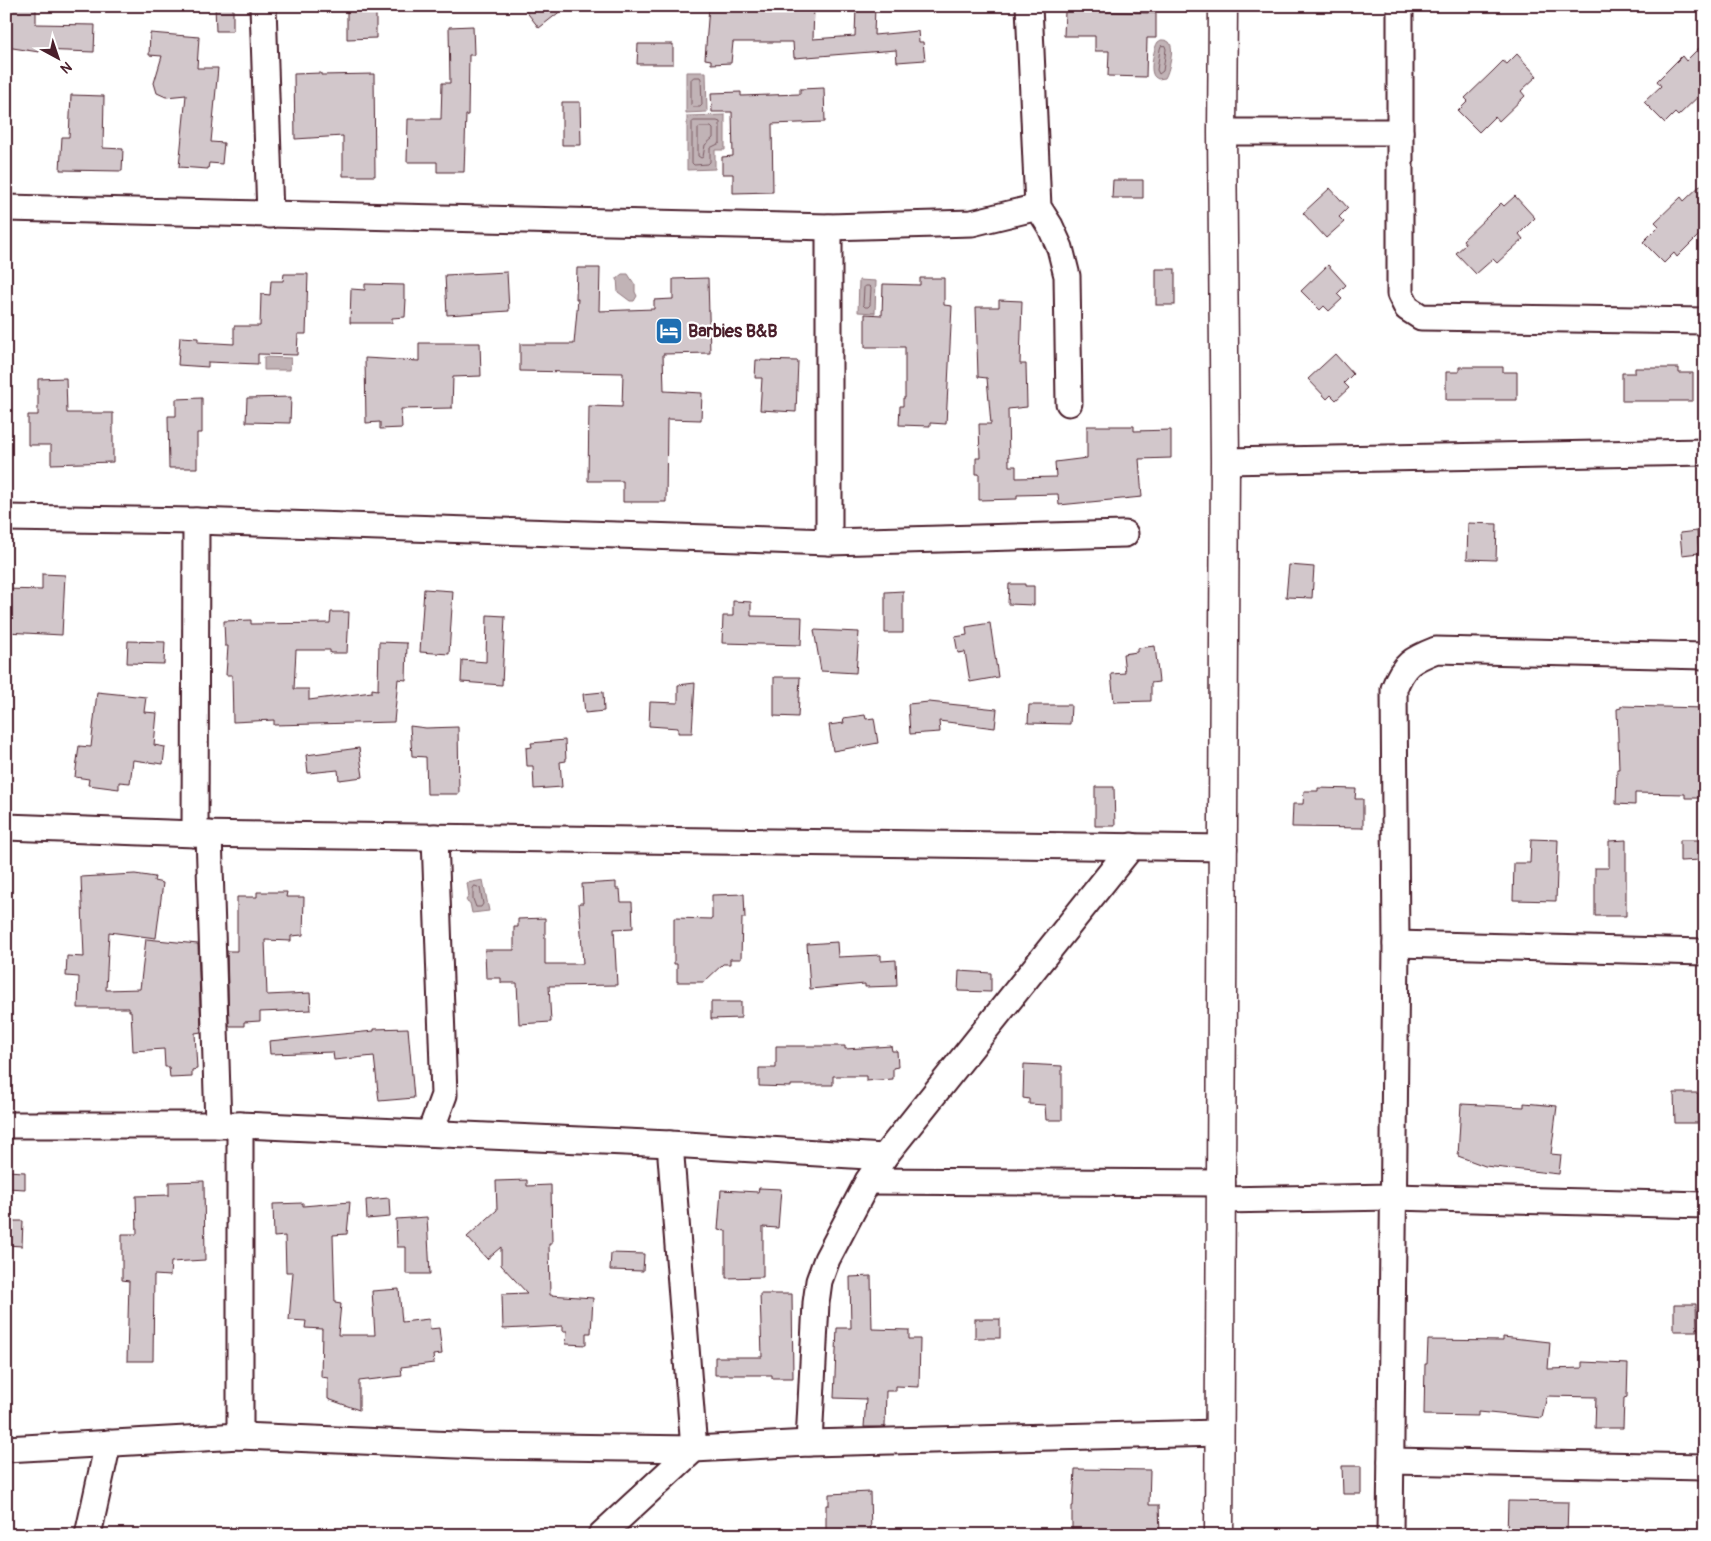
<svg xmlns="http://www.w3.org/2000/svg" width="1711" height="1541" viewBox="0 0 1711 1541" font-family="Pangolin,sans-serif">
<rect width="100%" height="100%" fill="#fff"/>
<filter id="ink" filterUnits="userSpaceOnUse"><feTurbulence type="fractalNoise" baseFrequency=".02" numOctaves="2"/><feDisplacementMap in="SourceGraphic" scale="10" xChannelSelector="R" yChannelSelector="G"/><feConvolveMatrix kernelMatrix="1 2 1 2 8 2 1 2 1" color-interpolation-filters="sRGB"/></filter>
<g filter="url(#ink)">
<g fill="#c1b3b6" stroke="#91787e">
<path d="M1161,40C1164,40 1166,40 1169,42C1175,47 1169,72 1165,78L1158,79C1155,77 1154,77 1153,74C1150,68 1154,47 1158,42Z"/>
<polygon points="686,72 706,72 707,112 686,113"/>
<polygon points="725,115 725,150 715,150 715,169 687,170 687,116"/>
<polygon points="622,274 628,274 635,285 635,292 637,296 634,301 630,301 618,292 617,278"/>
<polygon points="859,280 876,281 875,313 858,312"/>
<polygon points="264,357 291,358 290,370 264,370"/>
<polygon points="483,880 489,911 472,913 470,903 468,903 466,900 469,896 467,883"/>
</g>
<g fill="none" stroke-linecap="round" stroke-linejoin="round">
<g stroke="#7a5a63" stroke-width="1">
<polygon points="1165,46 1166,49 1163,71 1159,74 1157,70 1160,49 1161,46"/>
<polygon points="694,77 700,77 701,79 702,105 700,107 693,107 691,105 691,80"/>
<polygon points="694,121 717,121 720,122 720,143 710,148 710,162 708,164 694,165 692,163 692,123"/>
<polygon points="700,127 711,127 713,129 713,138 705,145 703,157 701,158 698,156 698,129"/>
<polygon points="866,286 869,286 871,288 870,305 868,307 865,307 863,305 864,288"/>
<polygon points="475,886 480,888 483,904 481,907 476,907 473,899 473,889"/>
</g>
</g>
<g fill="#d2c7cb" stroke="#4a1f2b">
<polygon points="6,6 36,6 36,24 95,25 94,52 39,50 39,52 6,47"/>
<polygon points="215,6 233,6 233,31 216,31"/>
<polygon points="347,6 376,6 376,38 347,39"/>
<polygon points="522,6 567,6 539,28"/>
<polygon points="709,6 814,6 813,39 855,36 856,6 875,6 874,35 918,31 919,42 923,42 925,60 897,62 896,50 794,58 793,42 733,42 731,63 711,64 711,60 705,59"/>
<polygon points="1065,11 1156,13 1156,38 1147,38 1146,77 1108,76 1109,51 1095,51 1095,36 1064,36"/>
<polygon points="473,26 474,55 469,55 468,115 466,115 464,172 437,172 437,162 407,162 408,119 441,119 442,83 450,83 449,27"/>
<polygon points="150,33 199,37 197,68 218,68 211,142 224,143 222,164 209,163 208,169 179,167 186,95 166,97 157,93 154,83 162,56 149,55"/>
<polygon points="1705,42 1705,90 1678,116 1675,113 1665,123 1644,102 1661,86 1657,81 1682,56 1686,61"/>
<polygon points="638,44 673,44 673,64 637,64"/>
<polygon points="1517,54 1537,76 1521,91 1525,96 1499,121 1495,116 1479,132 1458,111 1468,101 1465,98 1493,71 1503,61 1507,64"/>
<polygon points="321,73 321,75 374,74 375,176 343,176 343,136 295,139 294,74"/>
<polygon points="824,88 825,122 772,124 773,192 733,193 733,174 722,174 722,157 733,156 732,112 712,112 711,93 741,92 741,96 800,94 800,89"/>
<polygon points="71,95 104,96 103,148 123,149 122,171 60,170 62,137 69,137"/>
<polygon points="562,102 580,102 581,145 562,145"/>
<polygon points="1113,180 1143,180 1143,198 1112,198"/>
<polygon points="1705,181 1705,229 1677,257 1674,253 1664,263 1643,242 1659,226 1655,222 1681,197 1684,201"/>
<polygon points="1330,188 1348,208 1339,217 1344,222 1326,238 1303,213"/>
<polygon points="1515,196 1535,218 1519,234 1523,239 1497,263 1493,259 1476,274 1456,253 1466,244 1463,240 1488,216 1501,203 1504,206"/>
<polygon points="1328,265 1346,285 1337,294 1342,299 1329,311 1324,306 1320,310 1301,291"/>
<polygon points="577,268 600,268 599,311 654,309 654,300 673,299 673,279 708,278 710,353 663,354 664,391 702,393 701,420 667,419 666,502 623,502 623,481 588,481 589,406 622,407 623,373 520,371 520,344 574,344 578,299 576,299"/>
<rect x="1156" y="269" width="19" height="36"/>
<polygon points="507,272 509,311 447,315 445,275"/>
<polygon points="284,274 308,274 306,334 298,334 297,355 258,354 258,364 208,362 208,367 178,365 180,337 198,338 198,342 234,344 234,326 260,326 261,294 270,295 271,281 283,281"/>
<polygon points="920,278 944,278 944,305 952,306 946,424 930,423 930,426 899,425 900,406 903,406 903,398 905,398 905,347 865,347 865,314 882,315 883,284 920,285"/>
<polygon points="365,284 404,285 404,299 406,299 405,317 392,318 392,323 350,323 351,289 365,290"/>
<polygon points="999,300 1022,301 1020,364 1026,364 1027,407 1008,409 1009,466 1016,466 1016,478 1056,477 1055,462 1087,458 1087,426 1134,426 1134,431 1171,430 1171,458 1139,459 1142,497 1059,505 1058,494 1017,495 1017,499 979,500 979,474 976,474 976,458 980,458 979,424 991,424 987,378 978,377 976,307 999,307"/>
<polygon points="419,343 480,343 481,376 453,377 452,408 401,409 402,428 380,429 380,422 366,423 365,358 419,361"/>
<polygon points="1335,354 1353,374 1344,383 1349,388 1336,400 1331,395 1327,399 1308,379"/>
<polygon points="756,360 798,361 796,412 760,410 762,378 755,378"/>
<polygon points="1459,367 1503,367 1503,372 1517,372 1517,400 1446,400 1446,372 1459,372"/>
<polygon points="1635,368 1679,368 1679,373 1693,373 1693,401 1622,401 1622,373 1635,373"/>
<polygon points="66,378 67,413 113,413 113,462 51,464 51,445 28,445 28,415 38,415 38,379"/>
<polygon points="291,397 290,423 246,422 247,398"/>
<polygon points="202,398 202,433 197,433 197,468 169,468 168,416 176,416 176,399"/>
<polygon points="1468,523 1497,524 1496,560 1467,559"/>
<polygon points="1697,531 1699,553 1682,555 1680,533"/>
<polygon points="1289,565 1314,567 1312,598 1286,597"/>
<polygon points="42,574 65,575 62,635 6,632 6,589 42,590"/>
<polygon points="1009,584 1025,584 1025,586 1034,586 1034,605 1008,604"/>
<polygon points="424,589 453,591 449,654 420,652"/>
<polygon points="903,591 903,633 885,633 885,592"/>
<polygon points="733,601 751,602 751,616 802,617 801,645 722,643 723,616 733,616"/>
<polygon points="331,612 349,612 347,653 330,653 330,650 296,650 294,689 309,689 309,700 372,692 372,689 378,690 379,642 407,643 406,680 398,679 394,722 274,725 274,720 233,722 232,675 226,675 228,646 225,646 224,621 251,620 251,624 330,623"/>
<polygon points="487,615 505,616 502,685 461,682 462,660 486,662"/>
<polygon points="990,623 998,677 970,682 965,652 958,653 955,637 967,635 966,627"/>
<polygon points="814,630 859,632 856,673 821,671"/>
<polygon points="128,641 165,642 164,664 127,663"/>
<polygon points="1155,646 1159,682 1151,683 1151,701 1114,702 1111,674 1125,673 1123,654 1137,652 1137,648"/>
<polygon points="774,677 800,677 798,717 774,716"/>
<polygon points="695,683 692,733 678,733 678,728 649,726 650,702 678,703 678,685"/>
<polygon points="97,692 146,697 144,712 157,713 154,745 165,747 163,764 133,760 130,783 119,782 119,789 88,785 89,779 75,777 79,746 91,747"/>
<polygon points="603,692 604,711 585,713 583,694"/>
<polygon points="929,702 997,709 995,728 939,721 940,732 910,734 908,704"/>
<polygon points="1029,705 1071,705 1070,724 1028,723"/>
<polygon points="1621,706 1705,708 1705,798 1685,798 1685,794 1635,793 1635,805 1616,804 1617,769 1619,769 1617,709 1621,708"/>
<polygon points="865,715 866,719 874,718 878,743 833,751 829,725 844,723 843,718"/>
<polygon points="410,726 426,728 458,727 459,794 427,794 426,757 412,756"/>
<polygon points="565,740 566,761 560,762 562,787 534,789 533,766 527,766 526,748 532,747 531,743"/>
<polygon points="359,748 363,777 339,780 338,770 308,773 306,755"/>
<polygon points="1095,787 1114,787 1115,826 1095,826"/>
<polygon points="1318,788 1356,789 1355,799 1363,799 1363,828 1292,827 1293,804 1303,804 1304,791 1318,791"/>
<polygon points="1531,839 1558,840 1556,901 1513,900 1514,863 1530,863"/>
<polygon points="1626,840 1626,916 1595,916 1595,868 1609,868 1609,841"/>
<polygon points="1680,840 1702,840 1702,860 1680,861"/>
<polygon points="135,874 155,877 154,881 163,883 156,938 109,932 106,990 140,989 146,939 198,944 201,1032 195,1033 197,1069 192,1070 192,1077 170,1078 169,1067 165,1067 164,1049 133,1051 131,1011 129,1011 129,1008 78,1008 79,977 66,976 67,956 84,957 81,877"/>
<polygon points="616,882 616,889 620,889 621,902 632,902 633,928 614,929 617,985 549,986 551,1022 519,1024 517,983 501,983 501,978 486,978 485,950 514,950 514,927 518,927 518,919 545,918 545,964 583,964 579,903 583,903 582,884"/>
<polygon points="257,892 287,892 286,897 304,897 303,935 291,936 291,941 265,940 267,995 310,993 311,1010 260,1012 260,1021 244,1022 244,1026 229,1026 227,951 237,951 237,897 257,897"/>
<polygon points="744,894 745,918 742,918 741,959 730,959 730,964 723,964 704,982 677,982 677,964 674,964 674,918 712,919 712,895"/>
<polygon points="837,942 838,957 881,955 881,961 896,960 897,986 865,987 865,984 810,989 807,944"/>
<polygon points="959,971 991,973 991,992 958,991"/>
<polygon points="711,1002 741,1002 741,1018 711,1019"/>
<polygon points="408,1028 414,1098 379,1101 374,1056 334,1060 333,1052 270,1054 269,1041 374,1031 374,1029"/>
<polygon points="776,1046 845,1046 845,1049 891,1046 892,1051 897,1051 898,1067 893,1068 893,1079 866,1081 866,1076 833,1076 833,1085 791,1085 791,1087 759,1086 759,1068 776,1068"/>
<polygon points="1024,1064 1062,1066 1062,1120 1046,1120 1045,1105 1029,1104 1029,1099 1023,1098"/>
<polygon points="1674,1093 1698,1093 1698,1123 1675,1123"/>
<polygon points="1524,1103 1557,1106 1551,1154 1561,1155 1559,1174 1485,1166 1458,1156 1461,1104 1524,1107"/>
<polygon points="6,1171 25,1172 25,1189 6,1188"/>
<polygon points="527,1180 527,1186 551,1185 552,1244 549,1244 550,1295 593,1298 591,1333 586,1333 586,1345 566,1344 567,1331 563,1331 563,1326 503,1329 502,1294 527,1293 501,1265 501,1247 487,1259 467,1237 497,1210 496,1181"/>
<polygon points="204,1181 205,1260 171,1262 170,1276 154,1275 153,1361 127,1361 129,1281 122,1280 122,1234 137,1234 136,1196 169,1195 169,1182"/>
<polygon points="759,1188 781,1189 778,1228 763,1227 763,1277 726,1278 726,1231 718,1230 721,1190 758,1192"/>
<polygon points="389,1198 390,1217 367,1219 366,1200"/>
<polygon points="350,1202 347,1234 333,1235 335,1303 341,1304 338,1335 375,1335 372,1291 399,1289 402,1322 429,1319 430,1329 439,1328 442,1354 433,1355 434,1363 401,1367 402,1376 359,1381 359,1410 328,1399 328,1378 321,1377 322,1329 305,1328 306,1321 289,1320 293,1272 286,1272 285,1236 274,1237 273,1204 303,1203 303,1206"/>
<polygon points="427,1217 430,1274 406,1274 406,1247 397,1247 396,1219"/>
<polygon points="6,1221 23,1221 22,1246 6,1245"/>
<polygon points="611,1253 644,1254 643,1271 610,1270"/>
<polygon points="871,1276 872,1329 909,1330 909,1339 920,1339 919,1387 896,1386 896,1391 886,1391 885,1427 864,1427 866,1399 834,1398 837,1328 851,1328 850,1277"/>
<polygon points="760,1294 792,1294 793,1378 772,1378 772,1375 715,1375 715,1357 762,1357"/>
<polygon points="1674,1304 1696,1304 1697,1331 1674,1331"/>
<rect x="975" y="1319" width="25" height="19"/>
<polygon points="1503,1337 1550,1342 1548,1369 1582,1368 1582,1362 1628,1364 1627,1397 1624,1398 1623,1428 1595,1428 1596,1397 1547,1396 1542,1418 1478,1412 1478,1416 1424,1415 1425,1364 1427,1364 1428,1340 1503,1341"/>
<polygon points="1342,1466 1361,1466 1361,1494 1343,1494"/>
<polygon points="1075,1469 1150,1470 1149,1505 1159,1505 1160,1535 1072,1535 1072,1506 1073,1506"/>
<polygon points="870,1492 871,1535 826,1535 826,1505 829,1505 829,1494"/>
<polygon points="1508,1501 1568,1502 1567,1535 1507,1535"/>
</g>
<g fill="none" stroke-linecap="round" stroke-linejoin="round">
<g stroke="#4a1f2b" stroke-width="29">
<g id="street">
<polyline points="263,6 270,215"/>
<polyline points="1029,6 1038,207 1050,226 1060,248 1067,276 1069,403"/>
<polyline points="1400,6 1400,294 1407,308 1421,317 1705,321"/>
<polyline points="1222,132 1400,132"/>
<polyline points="6,208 829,227 972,223 1038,207"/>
<polyline points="1225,461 1705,452"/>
<polyline points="6,518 196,521 829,542 1125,534"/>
<polyline points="829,542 829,227"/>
<polyline points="6,827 195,834 1224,848"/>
<polyline points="195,834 196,521"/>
<polyline points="209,834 218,1125"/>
<polyline points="1396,944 1705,952"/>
<polyline points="6,1125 240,1125 670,1144 884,1157"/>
<polyline points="240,1125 240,1436"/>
<polyline points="430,1133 444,1095 435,837"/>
<polyline points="670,1144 694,1449"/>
<polyline points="868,1181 1222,1183"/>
<polyline points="1221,1200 1393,1197 1705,1205"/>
<polyline points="809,1443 816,1303 819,1281 827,1259 868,1181 884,1157 1132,846"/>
<polyline points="6,1449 240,1436 480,1446 694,1449 809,1443 1220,1433"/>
<polyline points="1391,1461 1705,1467"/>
<polyline points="88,1535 108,1443"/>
<polyline points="601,1535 694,1449"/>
<path d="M1390,1535L1396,944L1394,689C1403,664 1413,659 1436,650L1705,656"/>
</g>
</g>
<g stroke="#4a1f2b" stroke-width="31">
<polyline id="secondary" points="1219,1535 1225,461 1222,132 1223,6"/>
</g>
<use href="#street" stroke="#fff" stroke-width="25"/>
<use href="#secondary" stroke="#fff" stroke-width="28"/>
</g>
</g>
<defs>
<g id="hotel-square" transform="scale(1.4375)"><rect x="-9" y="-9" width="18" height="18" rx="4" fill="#1f6fb2" stroke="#fff"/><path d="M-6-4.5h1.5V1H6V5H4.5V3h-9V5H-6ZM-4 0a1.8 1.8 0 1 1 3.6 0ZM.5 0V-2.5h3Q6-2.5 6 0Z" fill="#fff"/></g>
</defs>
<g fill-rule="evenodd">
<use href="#hotel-square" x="669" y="331"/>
</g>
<g text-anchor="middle" stroke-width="4.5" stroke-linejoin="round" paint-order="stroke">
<g font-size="18" font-weight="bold" fill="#4a1f2b" stroke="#fff" text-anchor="start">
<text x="688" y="337">Barbies B&amp;B</text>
</g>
</g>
<rect width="1711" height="1541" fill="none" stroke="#fff" stroke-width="25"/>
<rect x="12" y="12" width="1686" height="1516" fill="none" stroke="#4a1f2b" stroke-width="2" filter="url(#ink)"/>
<g transform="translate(58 58) rotate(140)" stroke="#ffffff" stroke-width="4" paint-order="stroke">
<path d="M0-4L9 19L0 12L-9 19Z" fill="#4a1f2b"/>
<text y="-8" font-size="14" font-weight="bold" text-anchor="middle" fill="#4a1f2b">N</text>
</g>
</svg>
